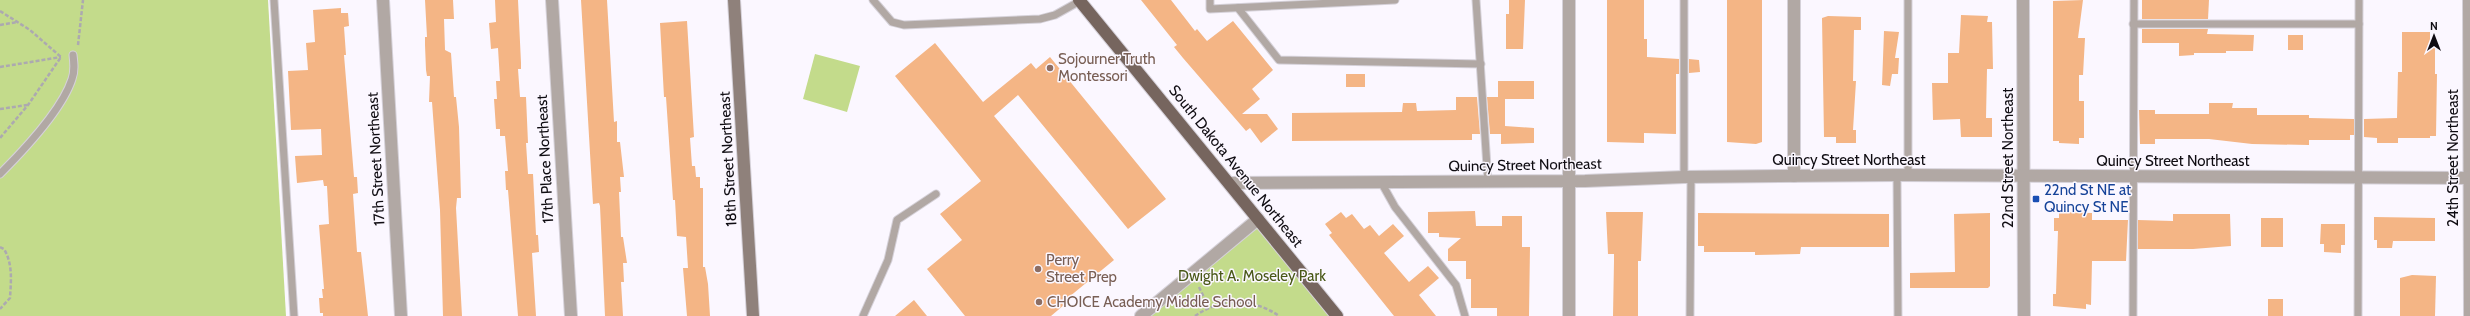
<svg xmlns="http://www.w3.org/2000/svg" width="2470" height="316" viewBox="0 0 2470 316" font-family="Cabin,sans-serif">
<rect width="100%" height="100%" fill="#fbf7ff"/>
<g fill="#c3db8b">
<polygon points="0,0 268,0 286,316 0,316"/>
<polygon points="815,54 860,66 847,112 803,99"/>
<polygon points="1258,219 1337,316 1140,316"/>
</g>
<g fill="#f4b585">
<polygon points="425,0 453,0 454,19 444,19 445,50 451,53 454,97 456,97 459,127 461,198 457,198 456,208 462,316 443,316 440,210 432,102 429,102 430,76 427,76 426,70 425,45 425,37 427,37"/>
<polygon points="495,0 518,0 521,63 521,69 518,69 520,97 526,97 528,143 526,143 528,174 533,174 536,235 538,235 539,252 532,253 536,316 518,316 508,190 506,190 505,171 508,171 505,136 500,136 500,129 496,129 494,99 497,99 496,81 500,81 498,48 491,49 489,23 496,22"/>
<polygon points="581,0 607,0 614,122 617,121 617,142 620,142 624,177 620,177 621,192 619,192 621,237 623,237 627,263 623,263 624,282 621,282 623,316 605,316 600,206 599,203 593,204"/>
<polygon points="1141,0 1171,0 1195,31 1197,29 1207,41 1233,21 1273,70 1252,89 1260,99 1242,114 1267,114 1278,129 1261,143 1250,128 1246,131 1183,58 1174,47 1177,45"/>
<polygon points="1509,0 1525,0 1523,49 1506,49 1506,14 1509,14"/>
<polygon points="1607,0 1644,0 1644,39 1647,39 1647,57 1679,59 1679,74 1676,74 1676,134 1644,133 1644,143 1607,142"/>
<polygon points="1727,0 1762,0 1762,142 1756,144 1727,142"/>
<polygon points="2083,0 2078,38 2085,38 2083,75 2079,75 2079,101 2084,101 2084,138 2079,138 2079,144 2059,143 2059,141 2053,141 2053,1"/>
<polygon points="2142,0 2209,0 2208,19 2142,19"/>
<polygon points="341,8 341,13 348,13 349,26 344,27 346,55 344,55 354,177 357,177 358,193 353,194 357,252 361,252 368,316 323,316 323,313 320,313 319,298 323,298 322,289 324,289 319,225 329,224 327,186 324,186 323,180 297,183 295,156 322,155 321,129 291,130 288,71 308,70 306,43 315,42 313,10"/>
<polygon points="1961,15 1988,16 1987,22 1992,22 1993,69 1987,69 1986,118 1992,118 1992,137 1961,137 1960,119 1933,120 1932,83 1948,83 1948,53 1959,53"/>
<polygon points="1828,16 1861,17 1861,30 1854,30 1853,81 1856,81 1853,130 1856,130 1856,143 1836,143 1836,137 1824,137 1822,18"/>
<polygon points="687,21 694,137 690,138 692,166 695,166 696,177 700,177 700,188 703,188 703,267 705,267 708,284 710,316 687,316 683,268 688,268 686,237 677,236 675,200 673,200 666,97 664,97 660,23"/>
<polygon points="2142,29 2208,29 2207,34 2254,35 2253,51 2226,51 2226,53 2194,53 2194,55 2179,56 2179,43 2142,43"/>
<polygon points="1884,31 1899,32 1895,58 1899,58 1898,74 1892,74 1890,86 1882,85"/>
<polygon points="2402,32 2430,32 2430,40 2435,40 2435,74 2437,74 2436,136 2430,136 2430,138 2398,138 2398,143 2377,143 2377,138 2364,137 2364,119 2397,118 2398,72 2402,72"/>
<rect x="2288" y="35" width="15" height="15"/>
<polygon points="935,43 983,102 1031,63 1036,69 1050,57 1166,199 1128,229 1018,95 994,116 1114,260 1069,297 1071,299 1051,316 965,316 927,269 962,240 940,214 981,181 895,76"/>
<polygon points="1689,59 1699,60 1700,72 1689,73"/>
<rect x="1346" y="74" width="19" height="13"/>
<polygon points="1498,81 1534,81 1534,99 1505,99 1505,126 1534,128 1534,143 1501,144 1501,134 1490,134 1487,97 1498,97"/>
<polygon points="1456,97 1477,97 1480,134 1472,134 1472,140 1292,141 1292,113 1402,112 1403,103 1416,103 1417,111 1456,110"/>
<polygon points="2209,103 2233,103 2232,108 2257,108 2257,115 2309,115 2309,118 2354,119 2354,135 2350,135 2350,140 2309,140 2309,145 2252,144 2209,139 2155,139 2155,144 2140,144 2139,110 2155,110 2155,114 2209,114"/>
<polygon points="1475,211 1476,226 1502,226 1502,216 1522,216 1522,247 1530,247 1529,316 1497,316 1497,308 1471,308 1471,279 1466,279 1466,261 1448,261 1448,249 1461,238 1439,237 1439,233 1428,233 1428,212"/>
<polygon points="1341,212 1346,218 1352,214 1364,229 1370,225 1379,236 1393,224 1404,236 1384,253 1409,282 1428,266 1439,278 1419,295 1436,316 1394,316 1329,235 1332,233 1325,224"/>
<polygon points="1606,212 1643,212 1641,261 1638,261 1638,316 1613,316 1614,261 1614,254 1608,254"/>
<polygon points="2059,212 2092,213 2092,220 2128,220 2126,261 2092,261 2091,305 2086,304 2086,309 2053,306 2053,294 2056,294 2058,231 2054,231 2054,218 2059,218"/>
<polygon points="1698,213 1889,214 1889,247 1801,247 1800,254 1755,255 1755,252 1704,252 1704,246 1698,246"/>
<polygon points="1990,213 1990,286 1988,288 1910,288 1910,273 1955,272 1954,214"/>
<polygon points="2173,214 2230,214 2231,246 2193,249 2138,249 2138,220 2173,221"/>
<polygon points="2374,217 2435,218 2435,241 2393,241 2392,248 2377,248 2377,240 2374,240"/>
<rect x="2261" y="218" width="22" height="29"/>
<polygon points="2321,224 2345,224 2345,245 2341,245 2341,253 2324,252 2324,244 2320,244"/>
<polygon points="2412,275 2436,276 2435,316 2400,316 2400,278"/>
<rect x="2268" y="299" width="15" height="17"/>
<polygon points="914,300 927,316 895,316"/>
</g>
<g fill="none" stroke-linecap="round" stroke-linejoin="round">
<g stroke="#d5d1d9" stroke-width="9">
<g id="lane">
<polyline points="274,0 294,316"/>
<polyline points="873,0 892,22 904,25 1040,19 1055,15 1080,1"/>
<polyline points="1210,0 1210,9 1395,0"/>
<polyline points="1476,0 1488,182"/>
<polyline points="1908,0 1908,176"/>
<polyline points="1238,8 1279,60 1481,64"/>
<polyline points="2133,24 2359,24"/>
<path d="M0,174C23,151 62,110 72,79C75,71 74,63 73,55"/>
<polyline points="1897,175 1898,316"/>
<polyline points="1684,177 1684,0"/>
<polyline points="1381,182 1395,207 1456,285 1465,316"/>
<polyline points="863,316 888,260 897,220 936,194"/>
<polyline points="1690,316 1691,177"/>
<polyline points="2133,316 2134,0"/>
<polyline points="2358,316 2359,0"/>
</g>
</g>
<g stroke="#d5d1d9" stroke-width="14">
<g id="street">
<polyline points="383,0 401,316"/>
<polyline points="552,0 571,316"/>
<polyline points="1569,0 1569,316"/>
<polyline points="2023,0 2024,316"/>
<polyline points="2469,0 2470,316"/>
<polyline points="1794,176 1794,0"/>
<polyline points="1229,183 1585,181 1684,177 1897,175 2469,178"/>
<polyline points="1141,316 1258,219"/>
</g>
</g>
<g stroke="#d5d1d9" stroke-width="14">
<polyline id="secondary" points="734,0 753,316"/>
</g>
<g stroke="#d5d1d9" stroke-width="14">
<polyline id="primary" points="1079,0 1337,316"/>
</g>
<g stroke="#aca9b0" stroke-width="2.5" stroke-dasharray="4 2" stroke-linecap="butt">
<polyline points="0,11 30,30 61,57 28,105 0,138"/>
<polyline points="0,25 18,22"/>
<polyline points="78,45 83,0"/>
<polyline points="0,67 61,57"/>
<polyline points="0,109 27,105"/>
<path d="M0,247L4,249C13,264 11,281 10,298L0,309"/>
<polyline points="1199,287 1209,308"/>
<path d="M1195,316C1220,298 1254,298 1279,316"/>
</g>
<use href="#lane" stroke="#b1a8a4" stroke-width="7"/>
<use href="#street" stroke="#b1a8a4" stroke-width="12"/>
<use href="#secondary" stroke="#8f817b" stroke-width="12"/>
<use href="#primary" stroke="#76655e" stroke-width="12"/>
</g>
<g fill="#8d6e63" stroke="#fbf7ff" stroke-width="1.5">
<circle cx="1050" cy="68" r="4"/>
<circle cx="1038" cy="269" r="4"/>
<circle cx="1039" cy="302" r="4"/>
</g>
<rect fill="#1a4fb4" stroke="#fbf7ff" stroke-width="1.5" x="2032" y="195" width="8" height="8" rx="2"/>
<g text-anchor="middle" stroke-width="3" stroke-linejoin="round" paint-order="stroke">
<g font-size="15" fill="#785e54" stroke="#fbf7ff" text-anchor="start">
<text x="1058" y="64">Sojourner Truth<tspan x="1058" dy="17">Montessori</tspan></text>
<text x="1046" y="265">Perry<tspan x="1046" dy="17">Street Prep</tspan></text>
<text x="1047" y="307">CHOICE Academy Middle School</text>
</g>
<g font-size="15" fill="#0f0c12" stroke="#fbf7ff">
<text transform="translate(2008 158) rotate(-90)" y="5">22nd Street Northeast</text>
<text transform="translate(2453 158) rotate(-90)" y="5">24th Street Northeast</text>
<text transform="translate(376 159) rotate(-93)" y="5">17th Street Northeast</text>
<text transform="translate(545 159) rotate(-93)" y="5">17th Place Northeast</text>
<text transform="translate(728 159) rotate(-93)" y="5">18th Street Northeast</text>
<text x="1849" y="165">Quincy Street Northeast</text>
<text x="2173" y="166">Quincy Street Northeast</text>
<text transform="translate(1525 165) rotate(-1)" y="5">Quincy Street Northeast</text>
<text transform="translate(1236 166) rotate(51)" y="5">South Dakota Avenue Northeast</text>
</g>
<g font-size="15" fill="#164399" stroke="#fbf7ff" text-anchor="start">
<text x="2044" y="195">22nd St NE at<tspan x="2044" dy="17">Quincy St NE</tspan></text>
</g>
<g font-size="15" fill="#495817" stroke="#fbf7ff">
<text x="1252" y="281">Dwight A. Moseley Park</text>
</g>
</g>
<g transform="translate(2434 36)" stroke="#fbf7ff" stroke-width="3" paint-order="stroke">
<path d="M0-3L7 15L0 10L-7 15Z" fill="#0f0c12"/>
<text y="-6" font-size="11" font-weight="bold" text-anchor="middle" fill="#0f0c12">N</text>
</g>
</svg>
